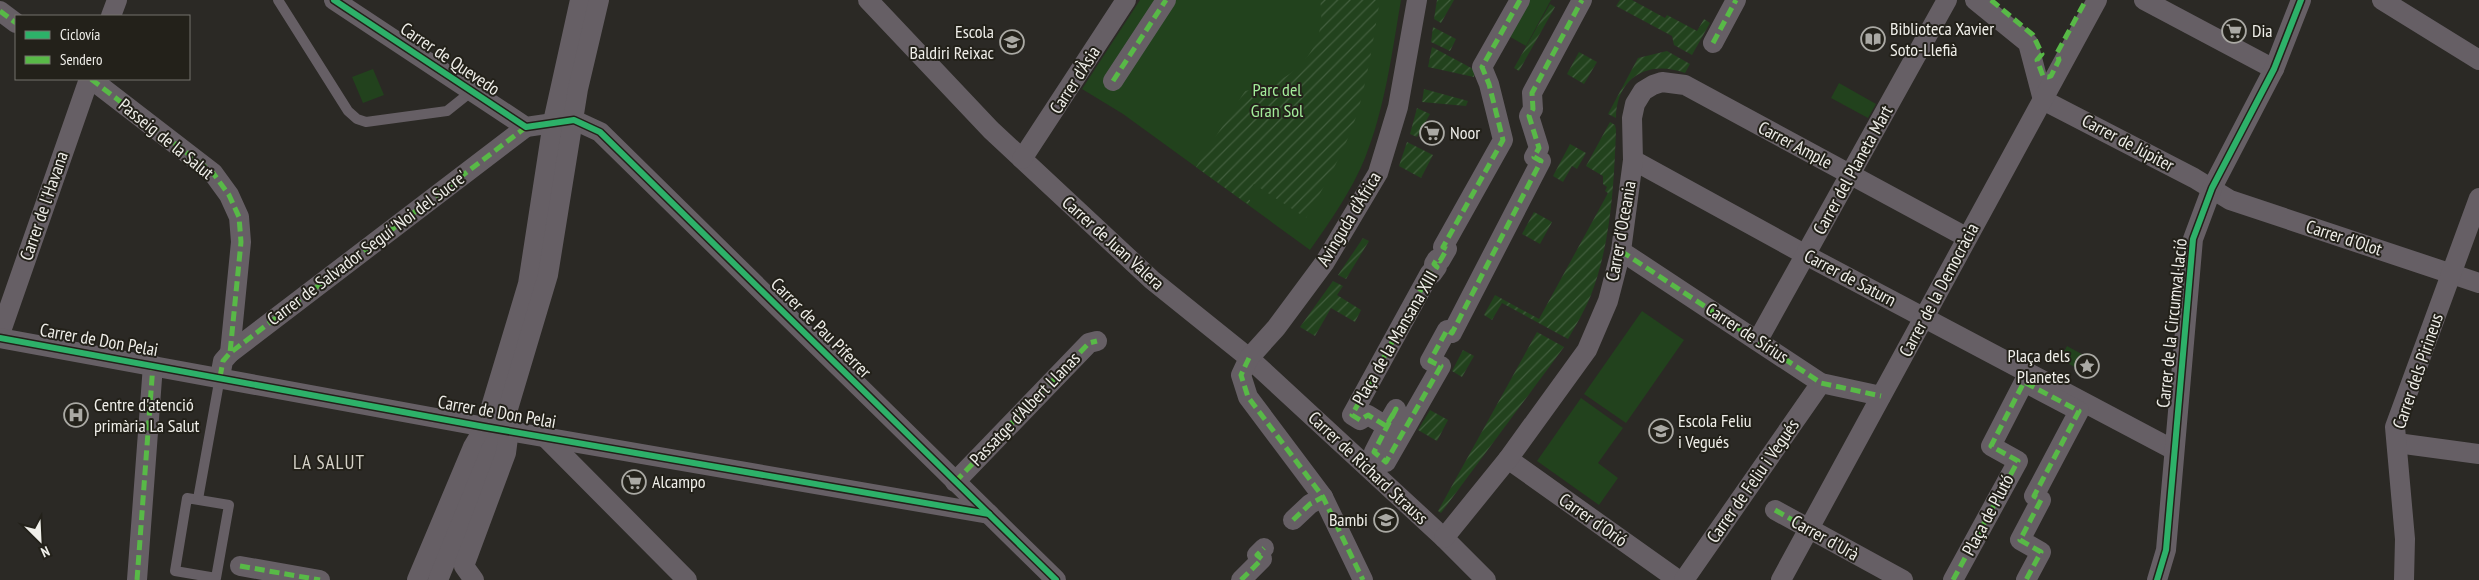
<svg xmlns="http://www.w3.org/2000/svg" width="2479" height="580" viewBox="0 0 2479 580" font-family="'PT Sans Narrow',sans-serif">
<defs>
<pattern id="garden-furrows" width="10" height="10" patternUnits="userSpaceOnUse" patternTransform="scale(1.25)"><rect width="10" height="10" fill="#22421d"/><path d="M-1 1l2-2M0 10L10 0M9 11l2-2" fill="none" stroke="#425e3e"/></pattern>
</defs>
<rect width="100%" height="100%" fill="#2b2925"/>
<g fill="#22421d">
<path d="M1140,0H1401C1392,53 1385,108 1365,158C1352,190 1330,222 1310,250L1123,114L1082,89Z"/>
<polygon points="1523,0 1551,0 1526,46 1505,34"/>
<polygon points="373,69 384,95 363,103 352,77"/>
<polygon points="1839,83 1876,104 1868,118 1831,98"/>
<polygon points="1642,311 1684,340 1626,423 1584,394"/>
<polygon points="2067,346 2096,362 2089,375 2060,359"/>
<polygon points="1581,398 1623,428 1598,463 1618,478 1599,505 1537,461"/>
</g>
<g fill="url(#garden-furrows)">
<path d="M1320,0H1380C1373,39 1368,80 1356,117C1344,153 1325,185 1306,218L1254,184L1245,197L1250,200L1249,205L1196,167L1245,91C1292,85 1329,49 1320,0Z"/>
<polygon points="1437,0 1454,0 1441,23 1434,19"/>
<polygon points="1620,0 1632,0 1665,18 1667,15 1697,31 1704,19 1710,23 1692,55 1674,45 1672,36 1616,6"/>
<polygon points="1550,4 1555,7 1519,71 1514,68"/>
<polygon points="1433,27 1456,39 1450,51 1431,42"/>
<polygon points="1432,47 1475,70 1474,77 1428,67"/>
<path d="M1667,51L1690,64L1685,73C1648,59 1616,78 1616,118L1608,114L1638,58Z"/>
<polygon points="1579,52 1597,62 1584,84 1567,74"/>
<polygon points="1424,89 1468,101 1466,106 1422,102"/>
<polygon points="1417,108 1430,114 1417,137 1410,134"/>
<path d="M1610,122L1615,125L1616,130C1614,184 1611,243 1591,295C1585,310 1576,325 1568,339L1502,303L1492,320L1484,315L1495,295L1539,319L1608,193L1605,191L1607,187L1603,184V176L1586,166Z"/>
<polygon points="1407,142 1433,155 1421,178 1399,166"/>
<polygon points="1570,144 1586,153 1577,169 1572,166 1563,182 1553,176"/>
<polygon points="1534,212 1552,222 1540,244 1522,234"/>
<polygon points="1363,238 1369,241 1346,279 1338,275"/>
<polygon points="1333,281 1343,286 1337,295 1361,310 1355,322 1331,308 1315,336 1300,327"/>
<polygon points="1537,332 1564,347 1441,513 1438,511"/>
<polygon points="1463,350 1474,356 1462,377 1452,371"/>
<polygon points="1430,410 1448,420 1437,441 1418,430"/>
</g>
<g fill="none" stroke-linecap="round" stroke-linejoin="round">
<g stroke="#665f65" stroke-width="10">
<polyline points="278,0 348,111 357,119 366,122 447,111 472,91"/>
<polygon points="187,498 229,505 216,578 175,571"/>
<polyline points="198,499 220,377"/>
</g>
<g stroke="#665f65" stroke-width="20">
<polyline points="334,0 526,127 574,120 600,132 1056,580"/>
<polyline points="868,0 991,130 1152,280 1249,358 1444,538 1486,580"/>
<polyline points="1520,0 1482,67 1489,84 1503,140 1443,247 1447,249 1440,261 1437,259 1434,264 1437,267 1432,274 1430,273 1352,415 1360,420 1368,415 1386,426 1396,409 1374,452 1386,462 1441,366 1430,361 1447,330 1452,333 1541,161 1534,157 1539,148 1529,116 1533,109 1532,93 1582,0"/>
<polyline points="1975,0 2028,43 2043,100 2194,178 2230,200 2479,283"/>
<polyline points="2144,0 2274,69"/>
<polyline points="2382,0 2479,60"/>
<polyline points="0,11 16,23"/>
<polyline points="111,16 117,0"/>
<polyline points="1713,43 1736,0"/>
<polyline points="91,79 213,173 229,195 239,217 241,242 230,353"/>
<polyline points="1113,81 1166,0"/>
<polyline points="1022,159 1126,0"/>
<polyline points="1633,160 1817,261 2174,450"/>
<polyline points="1621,251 1821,383 1881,396"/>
<polyline points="0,334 89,79"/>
<polyline points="0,338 485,427 989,514"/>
<polyline points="1758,340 1947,0"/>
<polyline points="220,377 223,361 230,353 526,127"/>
<polyline points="543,435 687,580"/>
<polyline points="2397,443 2479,454"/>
<polyline points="1508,459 1678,580"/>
<polyline points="955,482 1089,343 1097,341"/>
<polyline points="1775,510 1903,580"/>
<polyline points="1293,520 1310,504 1323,497"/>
<polyline points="1444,538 1508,459 1587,350 1608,301 1621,251 1633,160 1632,118 1635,104 1643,91 1653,85 1662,82 1685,85 1966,237"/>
<polyline points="240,566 320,580"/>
<polyline points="137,580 153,365"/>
<polyline points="417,580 473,447 485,427 528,284 553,122 580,0"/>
<polyline points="438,580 491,450 502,429 548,275 578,89 599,0"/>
<polyline points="474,580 464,566 506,453 509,430"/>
<polyline points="1241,580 1262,559 1257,555 1264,548"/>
<polyline points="1363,580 1323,497 1248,397 1241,375 1249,358 1276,328 1325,262 1378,173 1398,107 1417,0"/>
<polyline points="1684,580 1821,383"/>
<polyline points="1781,580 2097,0"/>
<polyline points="1953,580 2018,461 1991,446 2024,382 2079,411 2034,496 2041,500 2020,540 2041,552 2026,580"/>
<polyline points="2157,580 2166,550 2193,239 2212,188 2274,69 2301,0"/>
<polyline points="2404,580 2405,539 2395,427 2479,198"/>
</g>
<g stroke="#58b947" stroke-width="5" stroke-dasharray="10 5" stroke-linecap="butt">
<polyline points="1520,0 1482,67 1489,84 1503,140 1443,247 1447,249 1440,261 1437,259 1434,264 1437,267 1432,274 1430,273 1352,415 1360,420 1368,415 1386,426 1396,409 1374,452 1386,462 1441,366 1430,361 1447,330 1452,333 1541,161 1534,157 1539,148 1529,116 1533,109 1532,93 1582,0"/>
<polyline points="1991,0 2033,35 2042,54 2037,60 2043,76 2048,77 2051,76 2059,60 2057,53 2086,0"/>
<polyline points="0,11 16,23"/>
<polyline points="1713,43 1736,0"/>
<polyline points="91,79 213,173 229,195 239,217 241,242 230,353"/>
<polyline points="1113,81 1166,0"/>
<polyline points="1621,251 1821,383 1881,396"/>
<polyline points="1249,358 1241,375 1248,397 1323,497 1363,580"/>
<polyline points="220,377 223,361 230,353 526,127"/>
<polyline points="955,482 1089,343 1097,341"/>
<polyline points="1775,510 1810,530"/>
<polyline points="1293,520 1310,504 1323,497"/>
<polyline points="240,566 320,580"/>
<polyline points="137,580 153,365"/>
<polyline points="1241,580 1262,559 1257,555 1264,548"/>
<polyline points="1953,580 2018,461 1991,446 2024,382 2079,411 2034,496 2041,500 2020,540 2041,552 2026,580"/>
</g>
<g stroke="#23211a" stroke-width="9">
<g id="cycleway">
<polyline points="334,0 526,127 574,120 600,132 1056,580"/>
<polyline points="0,338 485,427 989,514"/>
<polyline points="2157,580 2166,550 2193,239 2212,188 2274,69 2301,0"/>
</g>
</g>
<use href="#cycleway" stroke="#2db169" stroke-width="6"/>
</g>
<defs>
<g id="supermarket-ring" transform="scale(1.25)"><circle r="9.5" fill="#23211a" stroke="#aaa9a4" stroke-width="1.5"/><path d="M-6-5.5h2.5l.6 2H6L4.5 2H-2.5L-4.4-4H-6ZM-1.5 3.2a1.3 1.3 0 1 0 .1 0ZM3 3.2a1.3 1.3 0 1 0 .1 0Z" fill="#aaa9a4"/></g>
<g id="library-ring" transform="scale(1.25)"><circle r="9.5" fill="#23211a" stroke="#aaa9a4" stroke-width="1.5"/><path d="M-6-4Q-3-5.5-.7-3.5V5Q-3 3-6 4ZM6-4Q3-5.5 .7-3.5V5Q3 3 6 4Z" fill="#aaa9a4"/></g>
<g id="school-ring" transform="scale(1.25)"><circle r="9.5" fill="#23211a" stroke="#aaa9a4" stroke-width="1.5"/><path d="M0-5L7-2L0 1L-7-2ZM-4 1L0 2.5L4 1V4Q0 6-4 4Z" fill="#aaa9a4"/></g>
<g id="sight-ring" transform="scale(1.25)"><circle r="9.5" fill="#23211a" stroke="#aaa9a4" stroke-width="1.5"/><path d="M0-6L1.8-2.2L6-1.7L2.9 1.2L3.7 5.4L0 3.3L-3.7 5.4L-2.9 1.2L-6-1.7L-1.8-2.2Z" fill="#aaa9a4"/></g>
<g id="hospital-ring" transform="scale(1.25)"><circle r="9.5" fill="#23211a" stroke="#aaa9a4" stroke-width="1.5"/><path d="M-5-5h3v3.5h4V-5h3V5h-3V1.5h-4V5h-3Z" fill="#aaa9a4"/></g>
</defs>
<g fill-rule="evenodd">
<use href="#supermarket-ring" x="2234" y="31"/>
<use href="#library-ring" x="1873" y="39"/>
<use href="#school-ring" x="1012" y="42"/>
<use href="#supermarket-ring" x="1432" y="133"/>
<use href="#sight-ring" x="2087" y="366"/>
<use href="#hospital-ring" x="76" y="415"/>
<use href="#school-ring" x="1661" y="431"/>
<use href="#supermarket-ring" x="634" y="482"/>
<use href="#school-ring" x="1386" y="520"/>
</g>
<g text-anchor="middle" stroke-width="4" stroke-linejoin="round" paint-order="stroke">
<g font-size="18" fill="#efeee9" stroke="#23211a" text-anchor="start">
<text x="1890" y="35">Biblioteca Xavier<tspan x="1890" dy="21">Soto-Llefià</tspan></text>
<text x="2252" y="37">Dia</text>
<text x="994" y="38" text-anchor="end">Escola<tspan x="994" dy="21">Baldiri Reixac</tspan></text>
<text x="1450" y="139">Noor</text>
<text x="2070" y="362" text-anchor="end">Plaça dels<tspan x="2070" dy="21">Planetes</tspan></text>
<text x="94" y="411">Centre d'atenció<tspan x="94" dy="21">primària La Salut</tspan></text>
<text x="1678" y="427">Escola Feliu<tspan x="1678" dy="21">i Vegués</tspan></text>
<text x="652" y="488">Alcampo</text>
<text x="1368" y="526" text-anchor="end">Bambi</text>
</g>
<g font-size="18" fill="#efeee9" stroke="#23211a">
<text transform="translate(450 59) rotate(34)" y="6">Carrer de Quevedo</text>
<text transform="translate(1075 80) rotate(-57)" y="6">Carrer d'Àsia</text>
<text transform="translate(166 139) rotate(39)" y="6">Passeig de la Salut</text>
<text transform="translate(2128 143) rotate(28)" y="6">Carrer de Júpiter</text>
<text transform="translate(1795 145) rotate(28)" y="6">Carrer Ample</text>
<text transform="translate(1853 170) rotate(-61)" y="6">Carrer del Planeta Mart</text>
<text transform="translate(44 206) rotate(-71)" y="6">Carrer de l'Havana</text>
<text transform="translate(1349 219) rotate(-59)" y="6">Avinguda d'Àfrica</text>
<text transform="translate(1621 231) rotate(-80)" y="6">Carrer d'Oceania</text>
<text transform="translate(2344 238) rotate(18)" y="6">Carrer d'Olot</text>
<text transform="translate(1113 243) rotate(42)" y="6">Carrer de Juan Valera</text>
<text transform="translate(367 248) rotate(-37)" y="6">Carrer de Salvador Seguí 'Noi del Sucre'</text>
<text transform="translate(1850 278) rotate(28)" y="6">Carrer de Saturn</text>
<text transform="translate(1939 290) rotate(-62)" y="6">Carrer de la Democràcia</text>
<text transform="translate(2172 323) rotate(-84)" y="6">Carrer de la Circumval·lació</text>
<text transform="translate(821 328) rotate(45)" y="6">Carrer de Pau Piferrer</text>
<text transform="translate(1747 333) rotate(33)" y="6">Carrer de Sírius</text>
<text transform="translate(1395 338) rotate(-60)" y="6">Plaça de la Mansana XIII</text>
<text transform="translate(99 340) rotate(10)" y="6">Carrer de Don Pelai</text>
<text transform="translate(2418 371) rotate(-71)" y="6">Carrer dels Pirineus</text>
<text transform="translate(1025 409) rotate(-46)" y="6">Passatge d'Albert Llanas</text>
<text transform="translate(497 412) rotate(10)" y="6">Carrer de Don Pelai</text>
<text transform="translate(1368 468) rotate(43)" y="6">Carrer de Richard Strauss</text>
<text transform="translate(1753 481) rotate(-55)" y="6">Carrer de Feliu i Vegués</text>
<text transform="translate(1988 515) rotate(-62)" y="6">Plaça de Plutó</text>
<text transform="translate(1593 520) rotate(35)" y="6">Carrer d'Orió</text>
<text transform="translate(1825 538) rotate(29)" y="6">Carrer d'Urà</text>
</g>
<g font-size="18" fill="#a3ec9a" stroke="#23211a">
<text x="1277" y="96">Parc del<tspan x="1277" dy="21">Gran Sol</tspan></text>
</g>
<g font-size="19" letter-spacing="1" fill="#d5d2c8" stroke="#23211a">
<text x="329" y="469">LA SALUT</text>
</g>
</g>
<rect x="15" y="15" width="175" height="65" fill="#23211a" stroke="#75736d"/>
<rect x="25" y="31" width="25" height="8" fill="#2db169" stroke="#75736d"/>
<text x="60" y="40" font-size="15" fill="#efeee9">Ciclovía</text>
<rect x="25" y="56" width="25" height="8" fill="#58b947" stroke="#75736d"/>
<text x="60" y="65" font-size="15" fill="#efeee9">Sendero</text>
<g transform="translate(40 540) rotate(156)" stroke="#23211a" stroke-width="4" paint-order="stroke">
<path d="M0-4L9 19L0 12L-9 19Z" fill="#efeee9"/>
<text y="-8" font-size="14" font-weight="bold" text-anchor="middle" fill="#efeee9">N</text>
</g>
</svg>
